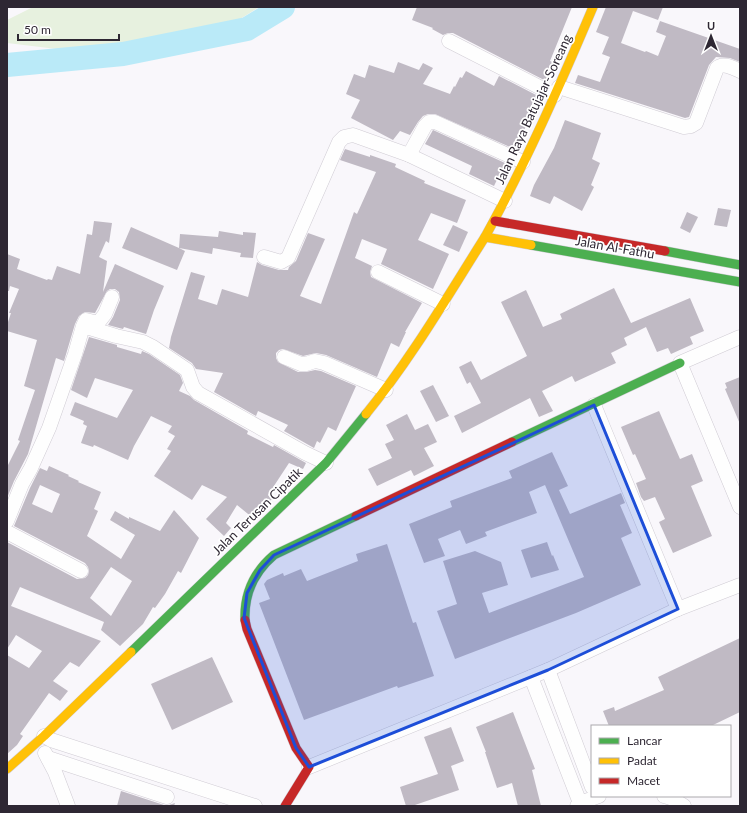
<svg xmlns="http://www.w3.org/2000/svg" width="747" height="813" viewBox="0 0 747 813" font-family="Lato,sans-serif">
<rect width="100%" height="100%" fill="#f9f7fb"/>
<polygon fill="#e7f1df" points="33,7 64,8 86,7 259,7 240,19 217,30 192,36 174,39 161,44 148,46 136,46 109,50 57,49 7,43 7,20"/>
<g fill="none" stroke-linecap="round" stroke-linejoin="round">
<polyline stroke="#baeaf8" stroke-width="24" points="7,65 123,54 247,29 283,7"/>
</g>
<g fill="#c0bac4" fill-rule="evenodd">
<polygon points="417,7 572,7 550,61 555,63 546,81 453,33 448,33 443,35 432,29 433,28 412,20"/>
<polygon points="606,7 663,7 658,20 633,11 621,43 645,52 646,51 658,56 666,36 656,32 660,21 740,49 740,62 730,58 716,57 709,65 689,117 685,118 575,83 578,75 600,82 610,57 602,54 609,37 596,32"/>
<polygon points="398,62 419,70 423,63 433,68 423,84 450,94 454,86 455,87 460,77 462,78 466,71 494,86 499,76 538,96 529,114 531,115 518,144 514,142 512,148 435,114 428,114 423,116 418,122 410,135 400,131 393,140 351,118 360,100 346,94 354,74 365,78 369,65 394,73"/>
<polygon points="565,120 601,133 592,159 600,163 591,185 594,187 582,211 554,196 550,204 530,196 534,185 554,148"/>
<polygon points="433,130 505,163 494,186 469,174 472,166 425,144"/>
<polygon points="345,149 370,157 370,155 396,164 395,167 425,181 424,183 466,200 457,223 431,213 418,240 449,254 433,289 381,264 387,249 362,239 355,258 372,266 370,272 371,277 422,303 405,332 406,332 399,347 391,343 377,377 326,355 316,353 303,356 283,349 279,350 276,353 276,358 278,362 298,372 306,372 315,370 321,371 356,386 336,431 328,427 320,443 317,441 314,448 284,431 288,425 258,411 256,416 214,392 223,373 196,369 192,363 169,348 171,337 191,272 205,276 198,299 217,305 222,289 248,297 257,262 262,265 279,270 288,270 289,267 296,261 308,233 325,239 300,296 321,304 354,212 357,214 376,172 340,160"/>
<polygon points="718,208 731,210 727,227 714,225"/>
<polygon points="687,212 698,217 690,233 680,228"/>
<polygon points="94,221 112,223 109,243 106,241 99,257 107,261 103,292 115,264 164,286 154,310 146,334 124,327 123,329 108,325 113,317 120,300 119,292 115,289 110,289 107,291 95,313 85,312 79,316 75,324 64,361 56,358 28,454 14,481 7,498 7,467 20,441 18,440 35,390 24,386 37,340 7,331 7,325 11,313 9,313 19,289 10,286 9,291 7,291 7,254 20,259 17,269 47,280 48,279 52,280 57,266 80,274 87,234 92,235"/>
<polygon points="453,225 468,232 459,252 443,245"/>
<polygon points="131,227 179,248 180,234 218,237 219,231 243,235 243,232 256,233 253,258 240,257 241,253 213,248 212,254 179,248 185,251 177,270 122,248"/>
<polygon points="614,288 631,323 690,298 704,331 690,337 693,344 671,354 668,348 657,352 646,327 624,338 627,345 611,353 616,363 575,382 572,376 542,391 553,411 539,417 530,398 462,433 454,416 481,403 470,382 467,384 459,367 471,361 481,380 527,356 501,302 526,290 543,327 562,319 560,314"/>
<polygon points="89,337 117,345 117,347 141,354 142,351 149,354 180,375 183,383 179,391 190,396 194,400 248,431 247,434 273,447 274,445 306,463 303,469 289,463 268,495 272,499 253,518 237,505 226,523 231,528 224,536 206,519 227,497 202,485 192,500 154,476 171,451 167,449 175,436 168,432 172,426 151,416 134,446 128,460 94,445 93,447 81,443 87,426 83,424 84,421 70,415 75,402 117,418 133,390 95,378 87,398 71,390"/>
<polygon points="740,377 740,424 725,389 727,388 725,383"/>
<polygon points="433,385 449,416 436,422 420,391"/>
<polygon points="659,411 680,459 692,454 703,481 691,486 712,536 673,553 659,522 665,519 655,497 644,501 641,497 636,483 646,479 635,454 633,455 621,427"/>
<polygon points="407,414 415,430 428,424 437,442 424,448 434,466 414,476 411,470 377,486 368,469 392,458 385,444 394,440 386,425"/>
<polygon points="552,452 568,486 559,490 570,514 621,493 625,503 620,505 632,533 621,538 641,585 576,613 455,659 437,611 457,604 443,561 475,551 501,562 508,585 482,593 489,613 584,577 545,485 529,492 537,513 485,532 487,536 466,544 460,530 438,539 445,556 424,563 409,524 452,507 450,501 512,478 509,471"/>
<path d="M49,466L69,475L68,476L79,481L78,482L101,492L94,509L98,511L87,536L121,559L135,535L110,520L115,511L129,519V517L160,531L174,510L199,538L181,573L178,571L165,594L155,608L153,607L143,624L120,646L101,630L104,622L20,587L11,606L101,641L79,667L70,662L53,681L68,691L60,701L49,693L20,734L23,736L17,745L7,754V655L29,668L42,651L16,635L7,649V542L77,579L85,578L88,575L89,571L88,567L85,563L14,526L30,488L40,468L47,471ZM40,485L60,494L52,513L32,504ZM111,567L132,581L111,616L90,598Z"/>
<polygon points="547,542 552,556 553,555 559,570 531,578 521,550"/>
<polygon points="387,544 413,623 416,622 434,676 398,688 397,686 304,720 259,603 270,599 264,584 267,580 283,573 284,576 301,569 307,581 358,561 356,554"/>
<polygon points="740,638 740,712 711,726 609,726 603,711 614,707 615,711 664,690 658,677"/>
<polygon points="212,657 233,702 172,730 151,684"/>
<polygon points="513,712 535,769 532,770 541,806 518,806 512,783 497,788 485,752 486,752 476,727"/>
<polygon points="451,727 464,761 451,766 459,790 412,806 406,806 400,787 438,774 424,737"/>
<polygon points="121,791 164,805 169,805 175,803 174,806 117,806"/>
</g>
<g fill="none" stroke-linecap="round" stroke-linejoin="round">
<g stroke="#d0ccd4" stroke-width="15">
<g id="street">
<polyline points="449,41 555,95"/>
<path d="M559,87L684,127L691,126L696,123L717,68C723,62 733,68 740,71"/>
<polyline points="505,201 409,155 425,126 429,122 435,122 523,162"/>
<polyline points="264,257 281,262 288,258 339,142 344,137 353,135 409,155"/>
<polyline points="378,272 443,304"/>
<polyline points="84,324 86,320 98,323 105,314 112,297"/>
<polyline points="740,337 680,363 740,507"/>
<polyline points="284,357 301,364 306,364 315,361 324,363 386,390"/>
<polyline points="594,405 678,609"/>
<polyline points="7,521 22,484 31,468 49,428 75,354 83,326 116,336 143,342 153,347 187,370 193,387 198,393 305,453 326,463"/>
<polyline points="7,532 81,571"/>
<polyline points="548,670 592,787"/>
<polyline points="531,677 580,803"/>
<polyline points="44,736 51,740 255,806"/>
<polyline points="45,753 55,772 68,806"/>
<polyline points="48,758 167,797"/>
<polyline points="309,767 548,670 678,609 740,585"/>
<polyline points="664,796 671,798 684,806"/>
<polyline points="577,806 580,803 599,796"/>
</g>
</g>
<g stroke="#d0ccd4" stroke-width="10">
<g id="fast">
<polyline points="531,245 740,282"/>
<polyline points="665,251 740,265"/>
<polyline points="512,442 680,363"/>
<path d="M245,620C244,593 254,572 274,555L356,516"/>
<polyline points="131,652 326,463 366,414"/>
</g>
</g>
<g stroke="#d0ccd4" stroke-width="10">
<g id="slow">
<path d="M531,245L485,237C526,163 560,85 593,7"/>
<path d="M366,414C411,359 447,297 485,237"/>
<polyline points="7,769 44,736 131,652"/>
</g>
</g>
<g stroke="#d0ccd4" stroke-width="10">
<g id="jam">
<polyline points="495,221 665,251"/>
<polyline points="356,516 512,442"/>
<polyline points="245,620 247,629 296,748 309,767 285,806"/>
</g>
</g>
<use href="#street" stroke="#fefefe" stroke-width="14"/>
<use href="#fast" stroke="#4caf50" stroke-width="9"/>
<use href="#slow" stroke="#ffc107" stroke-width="9"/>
<use href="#jam" stroke="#c62828" stroke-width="9"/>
</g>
<path fill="#1d4ed8" fill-opacity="0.2" stroke="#1d4ed8" stroke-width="3" stroke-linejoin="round" d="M594,405L678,609L548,670L309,767L296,748L244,618L247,593L260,570L274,555Z"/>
<g text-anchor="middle" stroke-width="3.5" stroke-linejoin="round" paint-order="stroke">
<g font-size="13" fill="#2e2733" stroke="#fff">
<text transform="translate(533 109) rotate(-65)" y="5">Jalan Raya Batujajar-Soreang</text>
<text transform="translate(615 247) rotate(10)" y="5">Jalan Al-Fathu</text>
<text transform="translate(257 511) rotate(-44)" y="5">Jalan Terusan Cipatik</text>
</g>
</g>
<rect width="747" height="813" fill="none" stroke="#2e2733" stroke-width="16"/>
<rect x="591" y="725" width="140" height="72" fill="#ffffff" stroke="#aba9ad"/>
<rect x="599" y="738" width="20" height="6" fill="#4caf50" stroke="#aba9ad"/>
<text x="627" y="745" font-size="12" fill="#2e2733">Lancar</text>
<rect x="599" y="758" width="20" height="6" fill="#ffc107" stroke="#aba9ad"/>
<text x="627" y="765" font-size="12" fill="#2e2733">Padat</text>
<rect x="599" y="778" width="20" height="6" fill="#c62828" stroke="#aba9ad"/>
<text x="627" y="785" font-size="12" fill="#2e2733">Macet</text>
<g transform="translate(711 36)" stroke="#ffffff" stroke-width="3" paint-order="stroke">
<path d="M0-3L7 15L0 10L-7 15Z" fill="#2e2733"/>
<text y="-6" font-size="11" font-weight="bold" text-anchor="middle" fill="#2e2733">U</text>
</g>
<path d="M18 34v6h101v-6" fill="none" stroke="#2e2733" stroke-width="2"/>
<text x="24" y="34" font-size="12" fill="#2e2733" stroke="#ffffff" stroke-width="3" paint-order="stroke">50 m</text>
</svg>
